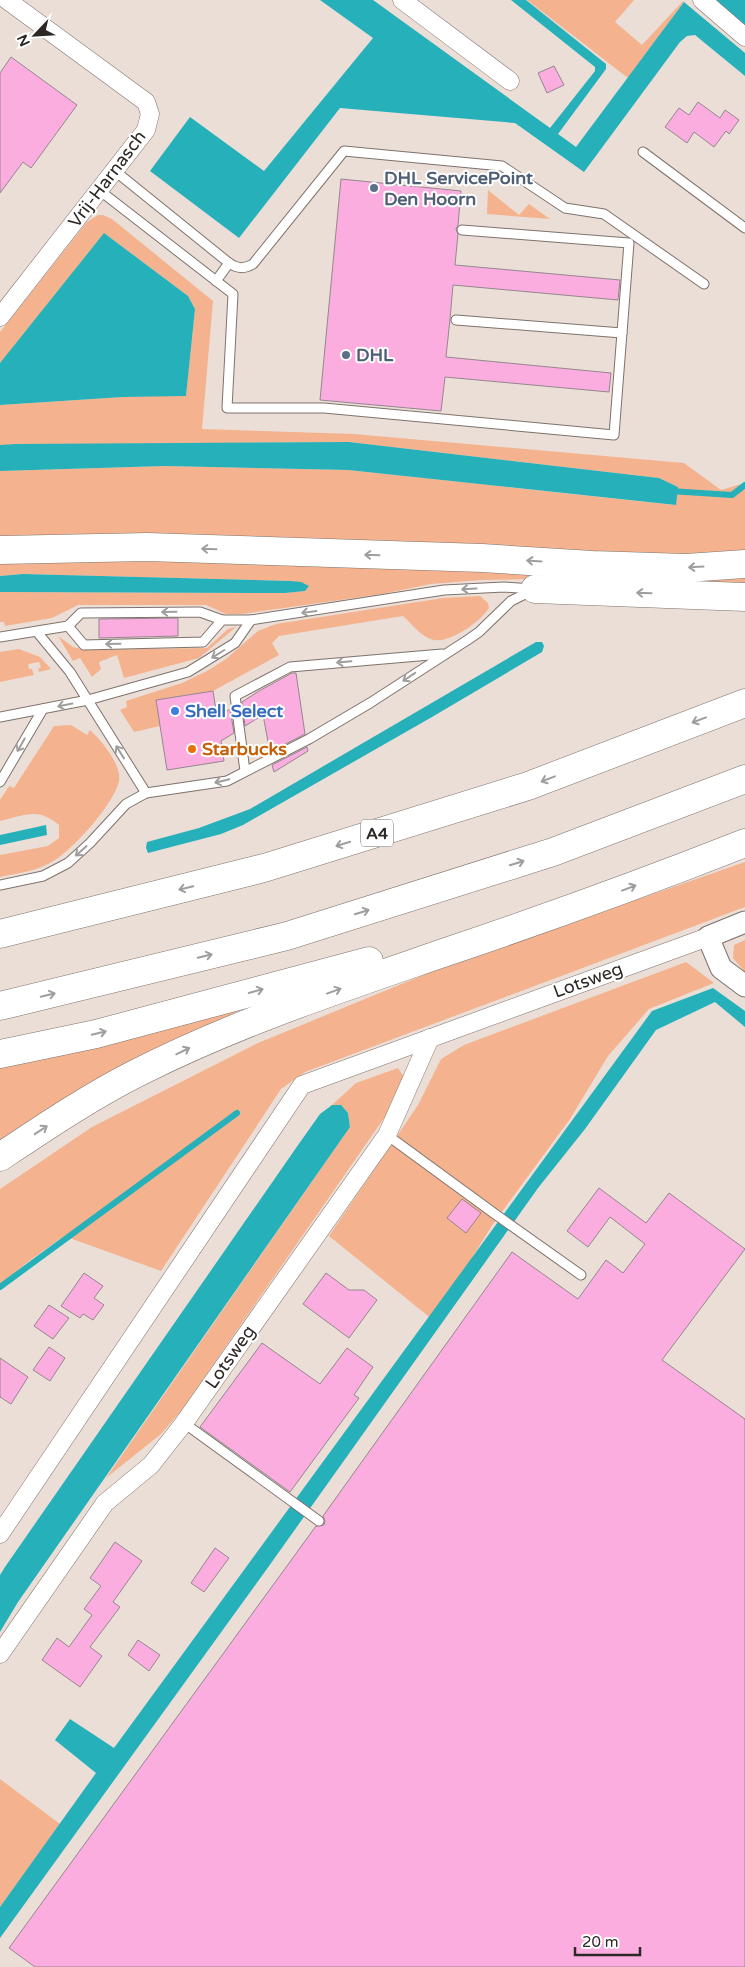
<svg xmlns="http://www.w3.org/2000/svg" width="745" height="1967" viewBox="0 0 745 1967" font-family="'Varela Round',sans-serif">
<rect width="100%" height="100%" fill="#ebded7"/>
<g fill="#f4b38e">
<polygon points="527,0 634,0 615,22 642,45 683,1 684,2 628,78"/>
<polygon points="488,190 519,215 529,204 550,219 487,214"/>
<polygon points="98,215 103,215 112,219 213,301 202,429 354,434 684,463 721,490 745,483 745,557 0,539 0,471 165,466 348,470 675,505 678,487 659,478 349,442 0,445 0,405 123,397 186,395 195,309 188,296 104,233 0,363 0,332 87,222"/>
<polygon points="24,558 745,573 745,588 532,579 481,580 431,584 382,594 242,614 226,614 206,605 78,605 52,618 5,626 4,622 0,622 0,592 285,593 305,591 290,581 23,574 0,576 0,559"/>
<path d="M480,596L488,603L489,608C481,621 451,643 434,640C422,638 412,624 403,616L279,636L272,643L279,655L213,691L156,700L160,726L134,732L120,710L127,707L126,701L182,683L207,671L226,659L258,631L276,624L443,598Z"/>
<polygon points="236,627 199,658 124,678 117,655 99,662 101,669 92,677 80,658 73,661 58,636 73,647 87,650 207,648 228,629"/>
<polygon points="19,649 40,657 51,669 39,672 38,669 41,667 39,662 28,664 29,669 32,669 34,675 0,682 0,652"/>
<path d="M71,725L87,735L90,730C101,740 122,765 119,781C114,804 74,848 55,860C38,871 19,873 0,877V855L48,846L59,838V825C38,807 25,815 0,821V800L9,786L14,788L54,726Z"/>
<polygon points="745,862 745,907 305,1072 281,1089 161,1271 64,1236 25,1264 0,1286 0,1189 92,1127 258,1043 438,969"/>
<polygon points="745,940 745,972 733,958 734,945"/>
<polygon points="686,962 714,983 649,1009 608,1056 570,1119 493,1224 433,1320 329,1236 418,1105 441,1059 464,1045"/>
<polygon points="251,1003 0,1151 0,1063"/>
<polygon points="398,1068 404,1077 391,1108 181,1411 161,1434 106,1478 350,1127 348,1113 341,1105 332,1105 356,1083"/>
<polygon points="0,1779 60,1824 0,1907"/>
</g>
<g fill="#25b0ba">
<polygon points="320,0 373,0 550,128 595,71 595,67 511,0 526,0 606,64 606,69 558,134 576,147 684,2 745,53 745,76 695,35 687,36 680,42 584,172 515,123 340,108 239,238 150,171 190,117 264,171 373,38"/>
<polygon points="714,0 745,0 745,27"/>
<polygon points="104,233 188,296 195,309 186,396 123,397 0,405 0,363"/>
<polygon points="349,442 659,478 678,487 676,505 348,470 165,466 0,471 0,445 16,444"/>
<polygon points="23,574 290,581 301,582 309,586 305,591 285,593 0,592 0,576"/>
<polygon points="536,642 542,642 544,646 542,652 432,717 243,825 221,834 148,853 146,848 147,842 199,828 250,809"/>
<polygon points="46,825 47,835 0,845 0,835"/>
<polygon points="713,988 745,1011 745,1027 715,1002 656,1030 585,1129 538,1188 264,1573 0,1938 0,1907 96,1773 55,1740 70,1719 114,1748 652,1011"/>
<polygon points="332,1105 341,1105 348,1113 350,1127 18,1602 0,1632 0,1575 5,1567 296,1148 320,1114"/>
</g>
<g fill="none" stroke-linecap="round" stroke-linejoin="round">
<g stroke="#25b0ba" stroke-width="6">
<polyline points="670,491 732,495 745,485"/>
<polyline points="0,1287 237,1113"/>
</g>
</g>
<g fill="#fcaddf" stroke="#93878e">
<polygon points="11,57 77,105 31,168 23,162 0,193 0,73"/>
<polygon points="554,66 564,85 547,93 538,73"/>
<polygon points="698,102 720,118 725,110 739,120 729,134 726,131 714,147 694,132 687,143 665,127 679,108 689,115"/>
<polygon points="341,179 461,191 458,225 456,229 458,234 455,265 620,280 618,300 453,285 450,319 446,357 611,373 609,392 445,377 441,411 320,400"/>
<polygon points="178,618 178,636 99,638 99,619"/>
<polygon points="292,673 296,673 305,734 270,752 263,715 245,726 242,702 259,691"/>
<polygon points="213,691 217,717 230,709 234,733 221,741 224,761 167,770 156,700"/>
<polygon points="307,747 308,751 274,772 272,765"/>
<polygon points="599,1188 646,1223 669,1193 745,1249 662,1360 745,1419 745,1967 35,1967 9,1948 316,1526 324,1525 325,1521 323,1516 512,1252 578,1299 606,1260 623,1273 645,1244 610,1217 588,1247 567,1231"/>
<polygon points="462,1199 481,1213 466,1233 447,1218"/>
<polygon points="84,1273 103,1286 94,1298 104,1305 93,1320 83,1314 80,1318 61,1306"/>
<polygon points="326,1273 349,1290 364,1290 377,1300 349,1338 303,1304"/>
<polygon points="49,1305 69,1318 53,1339 34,1326"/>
<polygon points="262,1343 320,1384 347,1348 373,1367 354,1395 359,1398 290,1492 200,1427"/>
<polygon points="49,1347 65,1358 50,1381 33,1370"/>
<polygon points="0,1358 28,1377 11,1404 0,1397"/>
<polygon points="115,1542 142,1561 113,1602 120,1607 90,1647 102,1656 80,1687 42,1660 57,1638 69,1647 92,1615 84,1609 101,1586 90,1578"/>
<polygon points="215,1548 229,1558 204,1592 191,1583"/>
<polygon points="138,1640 160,1655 149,1671 128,1655"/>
</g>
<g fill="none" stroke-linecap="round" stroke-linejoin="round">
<g stroke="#7e726c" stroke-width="11">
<g id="service">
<polyline points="643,152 745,228"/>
<path d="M115,171L229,263C238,269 244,269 253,264L344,151L502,166L565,208L604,214L704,284"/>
<polyline points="99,190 233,294 227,408 324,408 614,435 629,243 462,230"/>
<polyline points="216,281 229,263"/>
<polyline points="456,320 622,333"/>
<polyline points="68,626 84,645 203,642 222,620"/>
<polyline points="37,632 70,672 146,793"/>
<polyline points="0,637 68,626 81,613 200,612 222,620 251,620 444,590 504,587 532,589"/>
<polyline points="0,717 88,700 188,672 235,643 251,620"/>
<polyline points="245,771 235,696 290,667 442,654"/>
<polyline points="0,782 43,709"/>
<polyline points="0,885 43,876 68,863 90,843 126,804 146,793 227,781 309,739 370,703 469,639 479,632 511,601 533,590"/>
<polyline points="387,1135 495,1214 581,1275"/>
<polyline points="184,1423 319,1521"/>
</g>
</g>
<g stroke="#7e726c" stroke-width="19">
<g id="minor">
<polyline points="402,0 510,81"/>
<polyline points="702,0 745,37"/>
<polyline points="0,317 146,130 150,114 146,102 7,0"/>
<polyline points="0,1534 302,1085 708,937"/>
<polyline points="0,1654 105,1503 151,1465 184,1423 387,1135 430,1038"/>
</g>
</g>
<g stroke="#7e726c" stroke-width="23">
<polyline id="tertiary" points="745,922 708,937 721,968 745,986"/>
</g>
<g stroke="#7e726c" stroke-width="29">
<g id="motorway">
<polyline points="0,550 147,547 482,558 592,565 686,568 745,564"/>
<polyline points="535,589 745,597"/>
<polyline points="0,934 264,868 528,786 745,703"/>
<polyline points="0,1006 287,936 553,852 745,779"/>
<polyline points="0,1054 96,1034 369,961"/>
<path d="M0,1157C45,1127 91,1096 139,1072C238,1022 342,988 446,952C547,918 646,882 745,843"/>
</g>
</g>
<use href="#service" stroke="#fff" stroke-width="9"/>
<use href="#minor" stroke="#fff" stroke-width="18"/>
<use href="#tertiary" stroke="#fff" stroke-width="21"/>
<use href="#motorway" stroke="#fff" stroke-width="28"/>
</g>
<defs><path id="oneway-shaft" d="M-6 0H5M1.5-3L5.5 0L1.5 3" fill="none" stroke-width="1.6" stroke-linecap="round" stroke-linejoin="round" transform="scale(1.25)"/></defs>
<g stroke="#a09e9d">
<use href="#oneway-shaft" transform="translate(209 549) rotate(-178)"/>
<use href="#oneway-shaft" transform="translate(372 555) rotate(-178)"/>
<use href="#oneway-shaft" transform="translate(534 561) rotate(-176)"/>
<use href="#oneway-shaft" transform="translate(696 567) rotate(177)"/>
<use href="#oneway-shaft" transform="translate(469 589) rotate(177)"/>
<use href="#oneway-shaft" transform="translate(644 593) rotate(-178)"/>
<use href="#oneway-shaft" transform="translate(169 612) rotate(179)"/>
<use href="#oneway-shaft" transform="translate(309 612) rotate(172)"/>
<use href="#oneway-shaft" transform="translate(113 644) rotate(179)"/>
<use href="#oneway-shaft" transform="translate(218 654) rotate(148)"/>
<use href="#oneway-shaft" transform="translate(344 662) rotate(175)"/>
<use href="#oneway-shaft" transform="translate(409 677) rotate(146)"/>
<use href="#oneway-shaft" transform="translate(65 705) rotate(169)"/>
<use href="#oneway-shaft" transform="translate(699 720) rotate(159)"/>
<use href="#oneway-shaft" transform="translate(21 745) rotate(120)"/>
<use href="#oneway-shaft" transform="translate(120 752) rotate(-122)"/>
<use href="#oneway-shaft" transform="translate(548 779) rotate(159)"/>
<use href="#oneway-shaft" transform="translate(222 781) rotate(167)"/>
<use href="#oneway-shaft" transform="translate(343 844) rotate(163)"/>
<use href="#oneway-shaft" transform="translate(81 851) rotate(138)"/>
<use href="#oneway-shaft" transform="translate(517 863) rotate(-17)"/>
<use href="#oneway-shaft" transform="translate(186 888) rotate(166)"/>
<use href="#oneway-shaft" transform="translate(629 888) rotate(-21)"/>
<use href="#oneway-shaft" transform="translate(362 912) rotate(-17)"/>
<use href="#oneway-shaft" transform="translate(205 956) rotate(-14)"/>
<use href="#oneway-shaft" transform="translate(256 991) rotate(-16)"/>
<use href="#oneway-shaft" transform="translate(334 991) rotate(-20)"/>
<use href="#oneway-shaft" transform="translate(48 995) rotate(-14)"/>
<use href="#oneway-shaft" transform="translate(99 1033) rotate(-13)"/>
<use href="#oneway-shaft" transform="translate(183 1051) rotate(-26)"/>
<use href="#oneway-shaft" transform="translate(41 1130) rotate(-33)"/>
</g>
<g fill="#5c6f8a" stroke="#fff" stroke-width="2">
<circle cx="374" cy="188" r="5"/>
<circle cx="346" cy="355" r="5"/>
</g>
<circle fill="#3f7fe0" stroke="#fff" stroke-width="2" cx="175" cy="711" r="5"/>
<circle fill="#e8710a" stroke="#fff" stroke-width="2" cx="192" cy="749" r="5"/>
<g text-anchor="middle" stroke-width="4" stroke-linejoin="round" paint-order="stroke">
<rect fill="#fff" stroke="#6c6867" stroke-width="1" x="361" y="819.5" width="32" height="27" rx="4"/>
<g font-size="16" font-weight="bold" fill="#2d2826">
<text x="377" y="839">A4</text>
</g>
<g font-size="18" font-weight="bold" fill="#4e5e75" stroke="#fff" text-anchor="start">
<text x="384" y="184">DHL ServicePoint<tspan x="384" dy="21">Den Hoorn</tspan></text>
<text x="356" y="361">DHL</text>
</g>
<g font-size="18" fill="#2d2826" stroke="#fff">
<text transform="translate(107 179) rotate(-53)" y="6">Vrij-Harnasch</text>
<text transform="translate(588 980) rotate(-20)" y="6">Lotsweg</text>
<text transform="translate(230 1357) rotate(-55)" y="6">Lotsweg</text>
</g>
<g font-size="18" font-weight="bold" fill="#366cbe" stroke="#fff" text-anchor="start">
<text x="185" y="717">Shell Select</text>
</g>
<g font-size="18" font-weight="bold" fill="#c56008" stroke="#fff" text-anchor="start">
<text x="202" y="755">Starbucks</text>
</g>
</g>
<g transform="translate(35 35) rotate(245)" stroke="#ffffff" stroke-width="4" paint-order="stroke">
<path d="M0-4L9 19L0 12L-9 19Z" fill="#2d2826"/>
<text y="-8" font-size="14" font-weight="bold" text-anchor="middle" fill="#2d2826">N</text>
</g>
<path d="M575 1947v8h65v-8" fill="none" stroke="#2d2826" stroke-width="2.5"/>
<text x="582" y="1947" font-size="15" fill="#2d2826" stroke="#ffffff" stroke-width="4" paint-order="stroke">20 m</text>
</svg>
